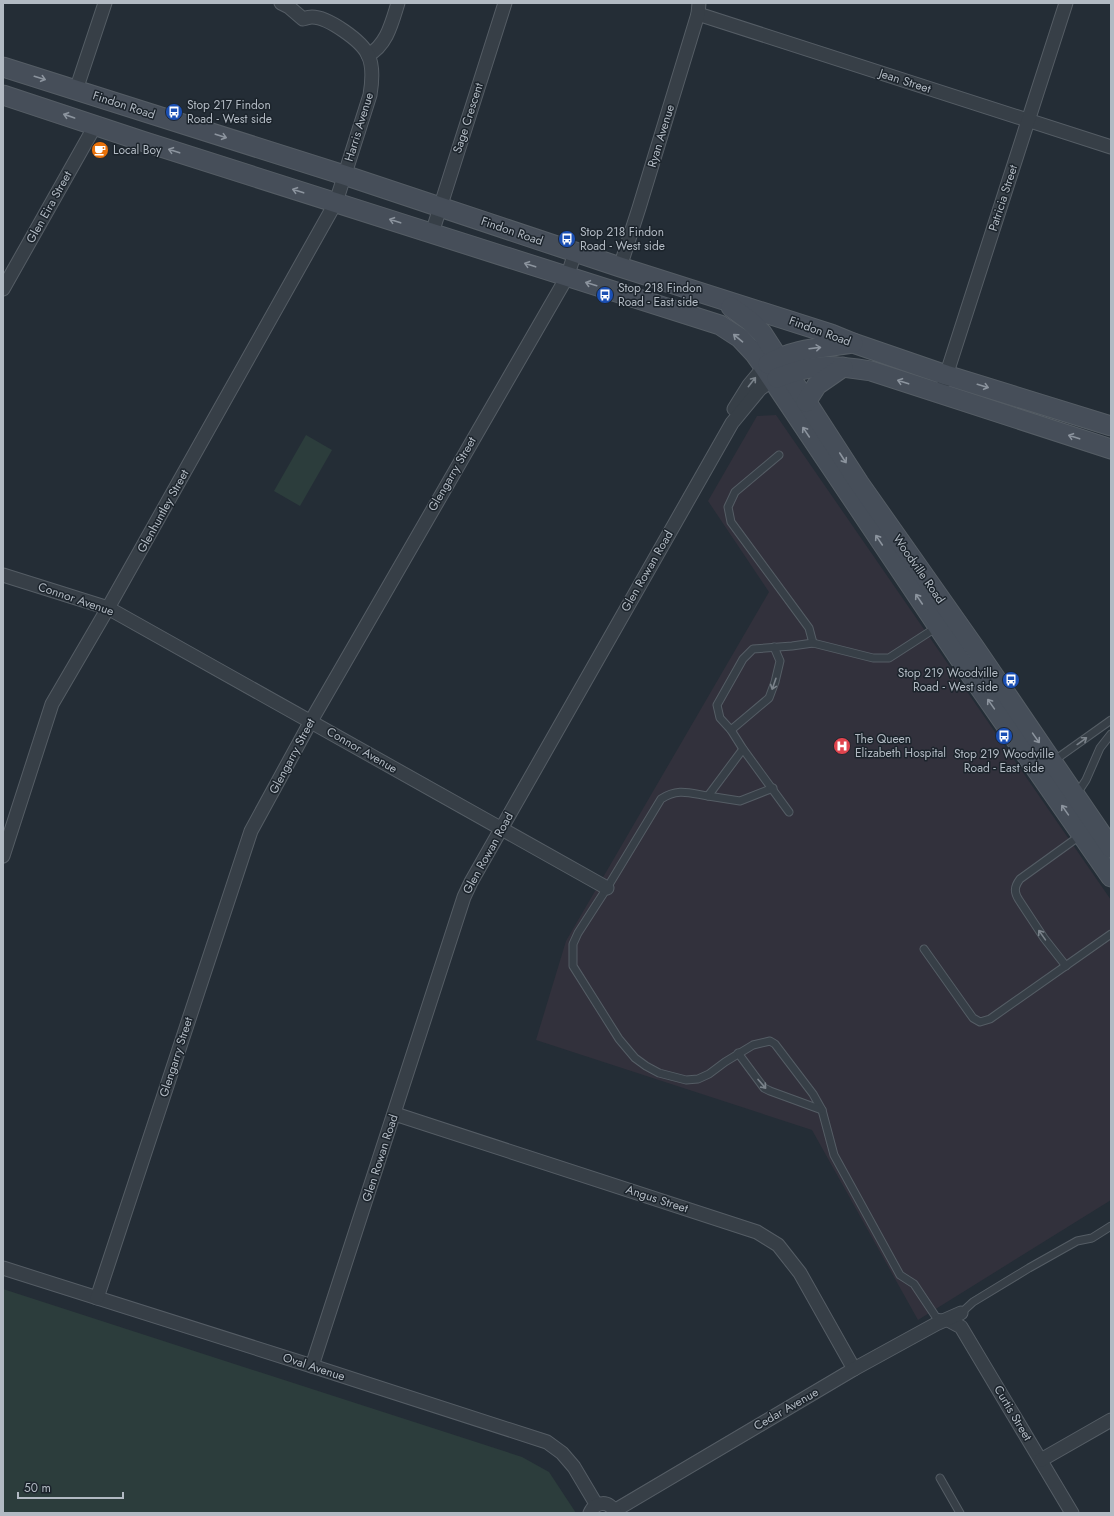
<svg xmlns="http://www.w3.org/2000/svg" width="1114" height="1516" viewBox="0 0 1114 1516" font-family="Jost,sans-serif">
<rect width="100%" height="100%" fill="#242d36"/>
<polygon fill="#32313c" points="776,415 1111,900 1111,1200 918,1320 812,1130 536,1040 566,941 769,592 708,501 757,416"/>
<g fill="#2c3d3c">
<polygon points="306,435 332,450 300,506 274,491"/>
<polygon points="3,1289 522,1457 549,1472 576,1513 3,1513"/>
</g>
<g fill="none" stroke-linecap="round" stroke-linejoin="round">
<g stroke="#555d65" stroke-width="9">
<g id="lane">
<polyline points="779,455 735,492 728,507 731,522 809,628 813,643"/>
<polyline points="731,730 769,698 775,682 780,661 774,647"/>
<polyline points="743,749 708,796 740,801 773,788"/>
<polyline points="1052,762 1111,720"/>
<polyline points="1076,795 1086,780 1100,748 1111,734"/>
<path d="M708,796C689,793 678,788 661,799L607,888L578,933L573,944V966L619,1039L635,1058L646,1066L659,1073L686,1080L698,1079L709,1074L725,1062L753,1045L770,1041L775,1044L813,1094L822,1110L834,1155L900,1275L914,1284L936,1317L946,1319"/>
<polyline points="789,812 743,749 731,730 720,718 717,705 743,659 753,649 792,646 813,643 873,658 889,658 937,627"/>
<polyline points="924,949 973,1018 980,1022 990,1019 1111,934"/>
<path d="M1066,966L1044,938L1019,900C1014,892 1014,887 1020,879L1081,835"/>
<polyline points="738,1053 764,1088 770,1091 822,1110"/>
<polyline points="961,1313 973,1302 1029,1268 1077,1241 1092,1238 1111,1226"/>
<polyline points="940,1478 960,1513"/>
</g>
</g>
<g stroke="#555d65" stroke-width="15">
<g id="street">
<polyline points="698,14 1111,147"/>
<path d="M368,55C387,45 392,22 398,3"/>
<polyline points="76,90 105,3"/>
<polyline points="432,233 505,3"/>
<polyline points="620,267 639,208 698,14 699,3"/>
<polyline points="3,289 91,133 95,124"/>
<polyline points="944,382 1066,3"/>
<polyline points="734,409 749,385 764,367"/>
<polyline points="3,575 108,608 607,888"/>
<path d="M3,856L52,704L108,608L336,202L370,95C372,83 374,67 368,55C362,41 328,17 312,17C309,17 306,18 303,19L289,7L281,3"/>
<polyline points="395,1114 757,1232 778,1245 800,1273 854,1369"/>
<polyline points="3,1268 312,1366 547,1442 562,1453 574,1467 596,1504"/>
<polyline points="97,1298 251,831 311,721 567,277 575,253"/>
<polyline points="948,1320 961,1327 1072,1513"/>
<polyline points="312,1366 464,897 471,882 732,423 760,389 772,380"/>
<polyline points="1041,1460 1111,1420"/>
<polyline points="614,1511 854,1369 936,1324 961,1313"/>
<path d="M590,1513C595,1501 610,1500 615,1513"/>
</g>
</g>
<g stroke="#555d65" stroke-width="21">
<g id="secondary">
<polyline points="3,67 344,175 620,267 831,334 853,343 946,375 1111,426"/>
<polyline points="3,95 142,141 720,325 740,338 754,353 764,367 959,658 1111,877"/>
<polyline points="731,307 750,321 762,333 859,483 975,648 1111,848"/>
<path d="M768,364C794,348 824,348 853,343"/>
<path d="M777,378C813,363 833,365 871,371L1111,449"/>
<polyline points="806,402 817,385 843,367"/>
</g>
</g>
<use href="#lane" stroke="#373f47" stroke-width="7"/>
<use href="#street" stroke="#373f47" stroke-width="13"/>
<use href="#secondary" stroke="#464e59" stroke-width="19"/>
</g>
<defs><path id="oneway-shaft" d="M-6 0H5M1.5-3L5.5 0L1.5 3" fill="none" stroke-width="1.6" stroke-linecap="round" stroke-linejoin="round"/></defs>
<g stroke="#8c949e">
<use href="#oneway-shaft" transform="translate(40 78) rotate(17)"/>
<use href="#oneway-shaft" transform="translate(69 116) rotate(-161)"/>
<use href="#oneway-shaft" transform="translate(221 136) rotate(18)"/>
<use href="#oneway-shaft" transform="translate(174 151) rotate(-162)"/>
<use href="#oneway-shaft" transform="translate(298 191) rotate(-162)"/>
<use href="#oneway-shaft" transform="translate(395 221) rotate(-162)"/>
<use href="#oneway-shaft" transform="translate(530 265) rotate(-162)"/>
<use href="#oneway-shaft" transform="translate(591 284) rotate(-163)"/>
<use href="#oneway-shaft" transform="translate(738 338) rotate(-140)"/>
<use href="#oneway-shaft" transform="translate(815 348) rotate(-7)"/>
<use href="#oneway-shaft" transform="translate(903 382) rotate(-162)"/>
<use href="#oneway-shaft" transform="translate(983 386) rotate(17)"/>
<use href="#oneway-shaft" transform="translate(806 432) rotate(-124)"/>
<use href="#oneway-shaft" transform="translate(1074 437) rotate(-162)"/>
<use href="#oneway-shaft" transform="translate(843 458) rotate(57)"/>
<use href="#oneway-shaft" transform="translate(879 540) rotate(-124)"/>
<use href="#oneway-shaft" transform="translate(919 599) rotate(-124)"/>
<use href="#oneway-shaft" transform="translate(991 704) rotate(-125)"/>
<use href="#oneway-shaft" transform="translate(1036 738) rotate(55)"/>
<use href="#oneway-shaft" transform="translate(1065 810) rotate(-125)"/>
</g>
<g stroke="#7b838b">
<use href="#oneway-shaft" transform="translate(752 382) rotate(-52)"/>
<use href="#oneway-shaft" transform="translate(774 684) rotate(109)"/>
<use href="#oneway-shaft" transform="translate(1082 741) rotate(-36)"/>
<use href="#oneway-shaft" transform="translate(1042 935) rotate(-125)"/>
<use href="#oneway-shaft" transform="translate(762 1084) rotate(49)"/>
</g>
<defs>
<g id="bus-disc" transform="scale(0.9)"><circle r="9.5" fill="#1a4fb4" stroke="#1c242c"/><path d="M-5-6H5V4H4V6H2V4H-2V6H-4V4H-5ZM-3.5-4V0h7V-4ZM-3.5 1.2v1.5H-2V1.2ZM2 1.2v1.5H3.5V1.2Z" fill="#fff"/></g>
<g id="cafe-disc" transform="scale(0.9)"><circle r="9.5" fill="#e8710a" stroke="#1c242c"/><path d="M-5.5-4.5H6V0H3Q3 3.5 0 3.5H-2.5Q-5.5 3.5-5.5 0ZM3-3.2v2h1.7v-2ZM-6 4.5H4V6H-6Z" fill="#fff"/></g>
<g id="hospital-disc" transform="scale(0.9)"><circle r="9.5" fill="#e0444e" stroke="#1c242c"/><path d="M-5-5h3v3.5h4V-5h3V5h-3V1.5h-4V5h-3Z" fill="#fff"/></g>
</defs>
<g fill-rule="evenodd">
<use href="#bus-disc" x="174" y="112"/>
<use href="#cafe-disc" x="100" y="150"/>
<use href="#bus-disc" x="567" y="239"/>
<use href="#bus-disc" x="605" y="295"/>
<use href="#bus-disc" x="1011" y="680"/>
<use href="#bus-disc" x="1004" y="736"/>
<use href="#hospital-disc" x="842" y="746"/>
</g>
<g text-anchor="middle" stroke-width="3" stroke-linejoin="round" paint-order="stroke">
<g font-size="12" fill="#b2bac3" stroke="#1c242c">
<text transform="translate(905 81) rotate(18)" y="4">Jean Street</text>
<text transform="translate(124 105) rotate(18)" y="4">Findon Road</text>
<text transform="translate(468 118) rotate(-72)" y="4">Sage Crescent</text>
<text transform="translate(359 127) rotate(-73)" y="4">Harris Avenue</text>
<text transform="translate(661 136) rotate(-73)" y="4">Ryan Avenue</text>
<text transform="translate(1003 198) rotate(-72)" y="4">Patricia Street</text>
<text transform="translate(49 207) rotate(-61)" y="4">Glen Eira Street</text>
<text transform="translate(512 231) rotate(19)" y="4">Findon Road</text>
<text transform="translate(820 331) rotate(20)" y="4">Findon Road</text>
<text transform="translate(452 474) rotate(-60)" y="4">Glengarry Street</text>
<text transform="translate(163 511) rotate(-61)" y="4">Glenhuntley Street</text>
<text transform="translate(919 569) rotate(55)" y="4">Woodville Road</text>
<text transform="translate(647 571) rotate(-60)" y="4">Glen Rowan Road</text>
<text transform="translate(76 599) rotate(19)" y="4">Connor Avenue</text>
<text transform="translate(362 750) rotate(30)" y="4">Connor Avenue</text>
<text transform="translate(292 756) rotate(-62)" y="4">Glengarry Street</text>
<text transform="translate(488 853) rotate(-61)" y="4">Glen Rowan Road</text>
<text transform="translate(176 1057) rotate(-72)" y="4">Glengarry Street</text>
<text transform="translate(380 1158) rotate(-72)" y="4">Glen Rowan Road</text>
<text transform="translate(657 1199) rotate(18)" y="4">Angus Street</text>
<text transform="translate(314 1367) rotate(18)" y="4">Oval Avenue</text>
<text transform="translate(786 1409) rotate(-30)" y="4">Cedar Avenue</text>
<text transform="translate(1013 1413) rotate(59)" y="4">Curtis Street</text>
</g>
<g font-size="12" fill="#b2bac3" stroke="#1c242c" text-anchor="start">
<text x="187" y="109">Stop 217 Findon<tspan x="187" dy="14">Road - West side</tspan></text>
<text x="113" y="154">Local Boy</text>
<text x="580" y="236">Stop 218 Findon<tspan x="580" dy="14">Road - West side</tspan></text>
<text x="618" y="292">Stop 218 Findon<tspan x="618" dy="14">Road - East side</tspan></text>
<text x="998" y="677" text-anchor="end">Stop 219 Woodville<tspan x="998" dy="14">Road - West side</tspan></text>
<text x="855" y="743">The Queen<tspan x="855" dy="14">Elizabeth Hospital</tspan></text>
<text x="1004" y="758" text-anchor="middle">Stop 219 Woodville<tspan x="1004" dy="14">Road - East side</tspan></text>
</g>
</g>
<rect width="1114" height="1516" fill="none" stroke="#b2bac3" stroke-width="8"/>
<path d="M18 1492v6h105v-6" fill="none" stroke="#b2bac3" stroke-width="2"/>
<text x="24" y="1492" font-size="12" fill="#b2bac3" stroke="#1c242c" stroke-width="3" paint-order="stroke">50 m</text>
</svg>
